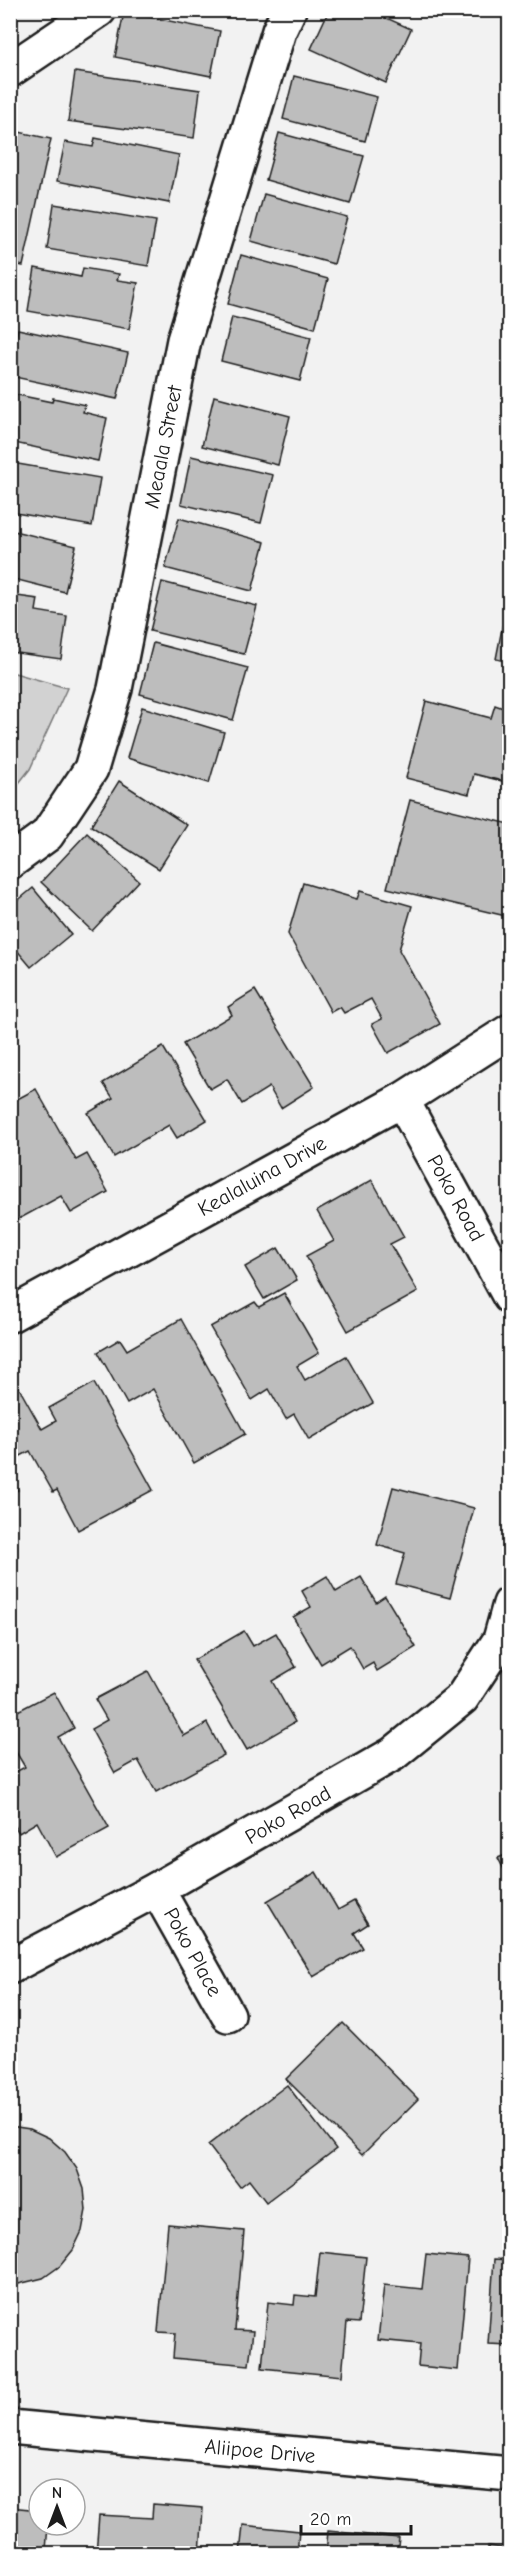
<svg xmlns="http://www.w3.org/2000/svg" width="520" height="2564" viewBox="0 0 520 2564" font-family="'Comic Neue',sans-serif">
<rect width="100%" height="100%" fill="#f2f2f2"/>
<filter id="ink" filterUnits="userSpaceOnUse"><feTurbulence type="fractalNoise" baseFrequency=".0167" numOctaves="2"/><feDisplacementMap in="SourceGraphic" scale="12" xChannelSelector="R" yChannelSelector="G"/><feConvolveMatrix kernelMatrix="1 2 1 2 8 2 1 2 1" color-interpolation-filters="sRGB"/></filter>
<g filter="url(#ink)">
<polygon fill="#d2d2d2" stroke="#777" stroke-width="1.5" points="11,672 67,688 30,769 11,793"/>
<g fill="#bdbdbd" stroke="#1c1c1c" stroke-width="1.5">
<polygon points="329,10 369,10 411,29 386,83 311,49"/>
<polygon points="124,12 220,31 211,76 115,57"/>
<polygon points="75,72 200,90 194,138 68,121"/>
<polygon points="294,76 377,97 365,141 283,119"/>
<polygon points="10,130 51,139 23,266 10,263"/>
<polygon points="279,133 364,156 350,204 266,180"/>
<polygon points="95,138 179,155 169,203 57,181 65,142 93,147"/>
<polygon points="264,194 347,217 334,264 251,241"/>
<polygon points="54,204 156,221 148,266 47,249"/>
<polygon points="241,255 328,279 315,328 228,304"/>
<polygon points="35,268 81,277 83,268 119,274 117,280 138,283 129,329 28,311"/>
<polygon points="10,283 17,285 10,307"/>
<polygon points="232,317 311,337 300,381 221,361"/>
<polygon points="18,329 128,353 117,399 10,376 10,365"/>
<polygon points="13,394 52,402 53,398 85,405 83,412 107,418 98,461 10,442"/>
<polygon points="214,396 290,416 278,465 202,446"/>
<polygon points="191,456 273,475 261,523 181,504"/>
<polygon points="12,463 100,478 92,526 10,512"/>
<polygon points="179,518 265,542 252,591 165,568"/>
<polygon points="10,530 76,546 65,592 10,578"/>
<polygon points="162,582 257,606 244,654 150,631"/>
<polygon points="10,595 38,599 36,611 67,616 61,659 10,652"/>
<polygon points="506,608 510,609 510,662 496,659"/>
<polygon points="153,643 248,668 233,720 140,694"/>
<polygon points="507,695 510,696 510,783 474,774 469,794 406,778 426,701 491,718 495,705 503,708"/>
<polygon points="142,707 224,732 209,783 127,758"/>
<polygon points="119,781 187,825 159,869 91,826"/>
<polygon points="410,800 510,824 510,917 387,888"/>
<polygon points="87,833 139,881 92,931 41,882"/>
<polygon points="303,883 357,899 360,891 412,906 399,950 440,1024 388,1053 372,1024 382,1019 371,999 344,1013 340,1007 331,1012 288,934"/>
<polygon points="33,888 71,934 31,967 10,942 10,907"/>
<polygon points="255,990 314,1087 281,1108 269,1087 242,1104 227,1079 210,1089 183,1044 232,1015 228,1007"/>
<polygon points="163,1047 207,1120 177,1138 169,1125 114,1157 88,1113 113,1098 103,1083"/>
<polygon points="36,1089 76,1160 87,1154 108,1192 71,1213 61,1196 17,1220 10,1208 10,1103"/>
<polygon points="372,1180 404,1237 390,1244 418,1292 348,1331 306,1256 334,1241 317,1211"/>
<polygon points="278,1248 297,1280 264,1299 245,1267"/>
<polygon points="284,1293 319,1353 297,1366 305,1380 346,1356 373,1403 309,1440 294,1414 286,1419 269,1389 252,1400 210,1327 255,1302 259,1307"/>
<polygon points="181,1319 245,1434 194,1463 153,1389 127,1404 98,1352 120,1339 127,1350"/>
<polygon points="10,1372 42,1429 56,1421 49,1408 94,1383 153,1490 78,1530 57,1490 53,1492 30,1451 13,1460 10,1455"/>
<polygon points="10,1476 18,1490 10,1495"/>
<polygon points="393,1487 474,1508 450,1598 396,1584 405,1553 377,1545"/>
<polygon points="327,1576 336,1592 361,1577 376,1602 385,1596 416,1647 377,1671 373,1663 363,1669 350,1646 321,1664 293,1617 311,1607 302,1591"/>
<polygon points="244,1631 253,1646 276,1633 296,1667 272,1681 295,1722 247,1750 194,1660"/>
<polygon points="148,1671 184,1736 207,1723 224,1755 156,1792 138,1760 115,1773 91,1729 107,1720 95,1699"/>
<polygon points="54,1692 74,1728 58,1737 109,1828 56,1857 37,1822 19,1833 10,1818 10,1775 25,1767 10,1742 10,1715"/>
<polygon points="510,1853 510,1881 498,1858"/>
<polygon points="316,1872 338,1910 354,1901 368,1924 354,1933 363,1948 313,1977 267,1901"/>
<polygon points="343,2023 418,2099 362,2155 286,2079"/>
<polygon points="287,2085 336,2149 266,2202 249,2180 240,2187 208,2145"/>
<polygon points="10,2126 30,2129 49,2138 65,2152 77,2169 84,2189 86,2210 82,2231 73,2250 60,2266 43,2278 10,2286"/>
<polygon points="168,2224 244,2231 235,2330 253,2331 249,2365 173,2358 175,2333 158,2332"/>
<polygon points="320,2252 366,2257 359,2323 347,2322 342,2376 262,2368 268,2302 294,2305 295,2295 315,2297"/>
<polygon points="426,2254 468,2258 458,2370 418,2366 420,2344 378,2340 384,2285 422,2289"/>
<polygon points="494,2259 510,2260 510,2345 488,2344"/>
<polygon points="153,2504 203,2508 200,2554 96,2554 99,2515 152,2518"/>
<polygon points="10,2507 39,2510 39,2525 48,2525 46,2550 79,2554 10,2554"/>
<polygon points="243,2525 299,2531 297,2554 240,2554"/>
<polygon points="328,2531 399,2538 397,2554 326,2554"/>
<polygon points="488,2546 510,2549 510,2554 488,2554"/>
</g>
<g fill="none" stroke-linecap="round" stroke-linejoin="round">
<g stroke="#1c1c1c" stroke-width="38">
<g id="minor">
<polyline points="10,70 99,10"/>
<polyline points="10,862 47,835 91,769 115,689 184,340 279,31 289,10"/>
<polyline points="402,1100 510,1297"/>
<polyline points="10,1315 402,1100 510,1031"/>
<polyline points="157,1889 228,2015"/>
<polyline points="10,1967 157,1889 393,1754 462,1698 500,1640 510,1604"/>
</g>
</g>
<g stroke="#1c1c1c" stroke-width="38">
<polyline id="tertiary" points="10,2427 510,2474"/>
</g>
<use href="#minor" stroke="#fff" stroke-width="33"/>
<use href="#tertiary" stroke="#fff" stroke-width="33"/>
</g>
</g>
<g text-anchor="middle" stroke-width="4.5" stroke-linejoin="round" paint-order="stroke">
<g font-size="21" fill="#1c1c1c" stroke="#fff">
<text transform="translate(163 447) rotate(-79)" y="7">Meaala Street</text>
<text transform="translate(262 1176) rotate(-29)" y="7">Kealaluina Drive</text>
<text transform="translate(456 1198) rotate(61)" y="7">Poko Road</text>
<text transform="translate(288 1815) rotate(-30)" y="7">Poko Road</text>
<text transform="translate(193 1952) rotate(61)" y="7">Poko Place</text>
<text transform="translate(260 2451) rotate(5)" y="7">Aliipoe Drive</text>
</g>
</g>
<rect width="520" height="2564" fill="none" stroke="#fff" stroke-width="36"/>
<rect x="18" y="18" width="484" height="2528" fill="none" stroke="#1c1c1c" stroke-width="2" filter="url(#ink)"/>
<g transform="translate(57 2507)"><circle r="28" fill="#ffffff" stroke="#a4a4a4" stroke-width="1.5"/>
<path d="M0-4.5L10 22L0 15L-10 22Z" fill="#1c1c1c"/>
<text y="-9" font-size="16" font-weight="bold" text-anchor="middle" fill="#1c1c1c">N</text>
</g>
<path d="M301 2525v9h110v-9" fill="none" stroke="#1c1c1c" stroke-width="3"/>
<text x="310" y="2525" font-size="18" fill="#1c1c1c" stroke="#ffffff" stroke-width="4.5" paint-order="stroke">20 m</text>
</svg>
